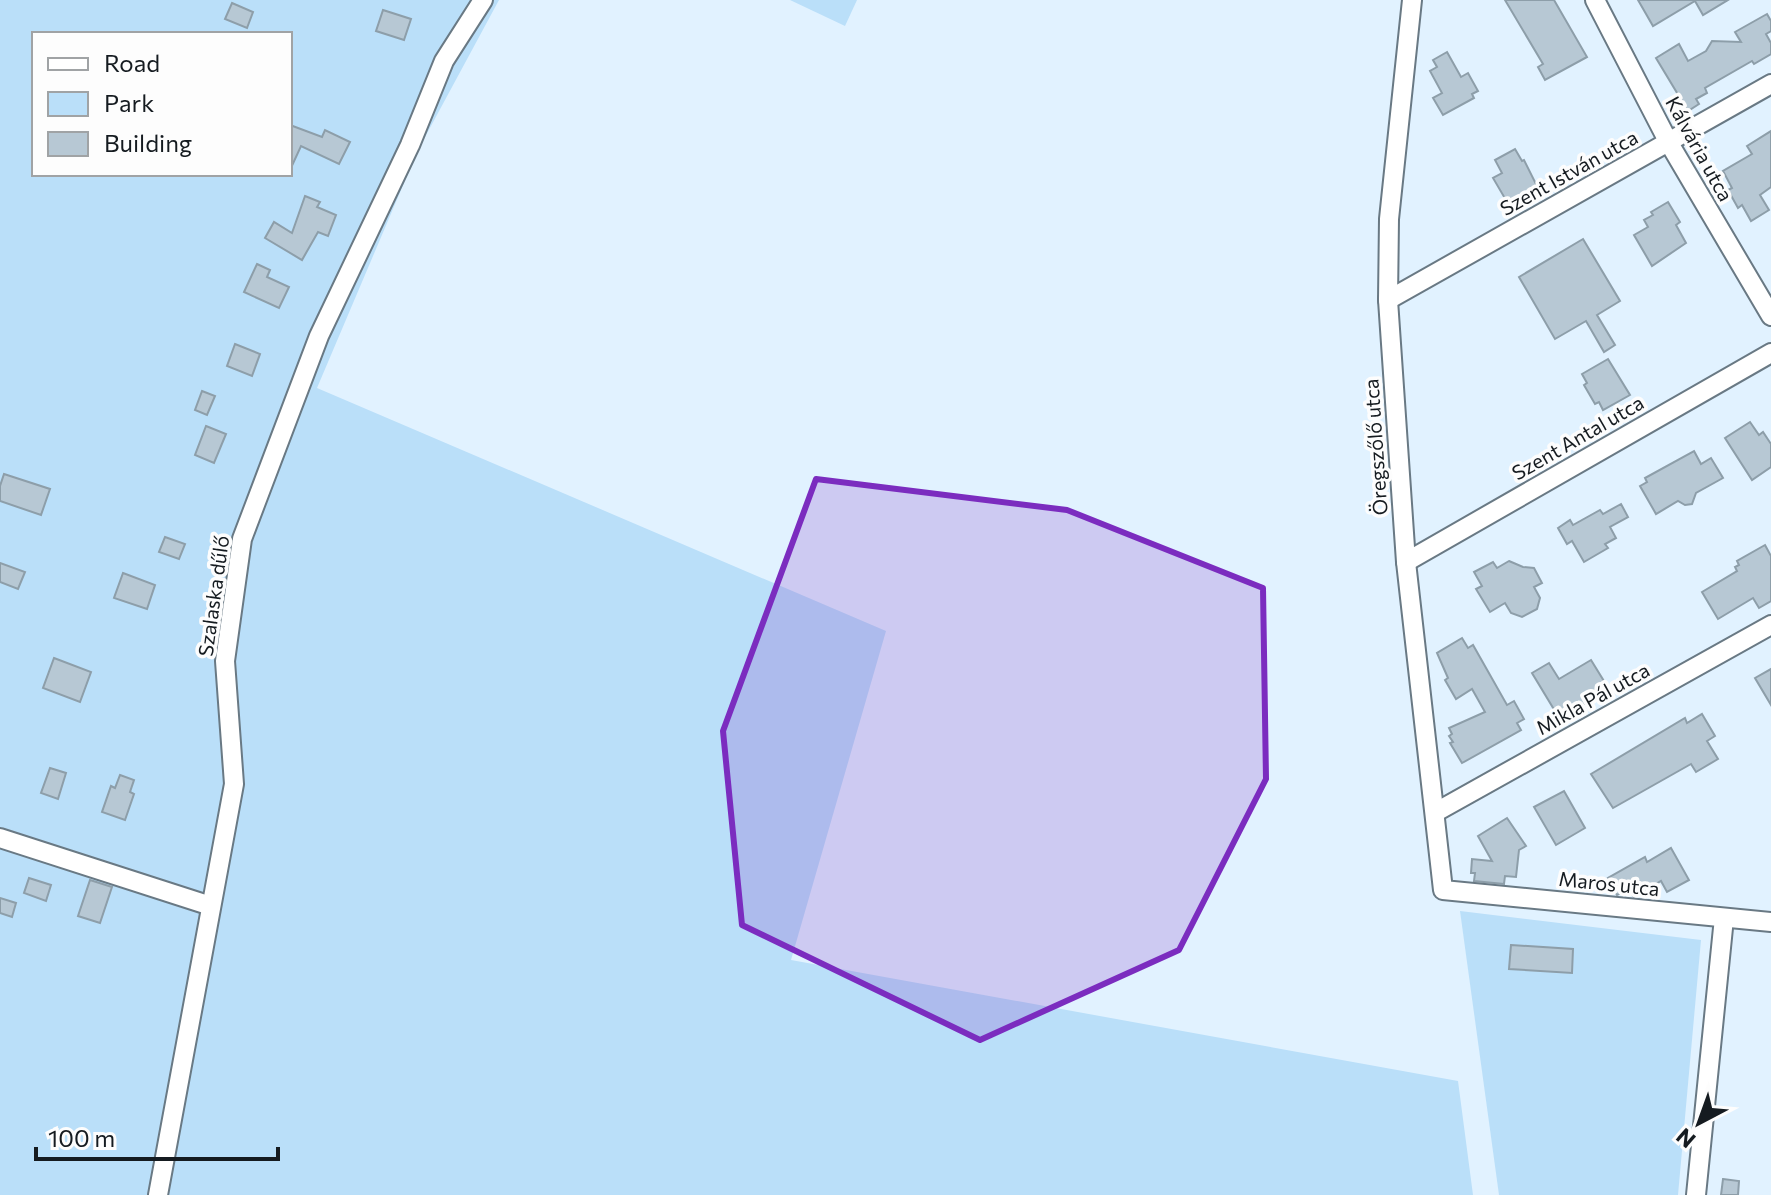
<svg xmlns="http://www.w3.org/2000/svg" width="1771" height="1195" viewBox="0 0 1771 1195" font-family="Commissioner,sans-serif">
<rect width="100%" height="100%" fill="#e1f2ff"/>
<g fill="#badff9" fill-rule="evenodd">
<path d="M0,0H499L418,150L317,388L886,631L791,960L1458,1081L1473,1195H0ZM34,34H290V174H34Z"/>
<polygon points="790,0 857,0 845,26"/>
<polygon points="1460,911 1701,940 1678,1195 1499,1195"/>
</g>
<g fill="#b7c8d4" stroke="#8d9ea9" stroke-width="2">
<polygon points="1505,0 1554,0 1587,57 1545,80 1538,67 1543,64"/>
<polygon points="1638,0 1728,0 1703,15 1695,1 1653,26"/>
<polygon points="232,3 253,12 247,28 225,19"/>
<polygon points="383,10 411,19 404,40 376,31"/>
<polygon points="1767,14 1771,21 1771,31 1766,34 1771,43 1771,54 1754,64 1752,61 1705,88 1707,93 1696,99 1699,104 1688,111 1656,58 1679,44 1688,61 1706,51 1712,41 1741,42 1735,32"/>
<polygon points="1447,52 1461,77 1468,73 1478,91 1472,94 1474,98 1443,115 1433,98 1442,93 1430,71 1437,67 1433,60"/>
<polygon points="290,125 322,137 325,130 350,142 339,164 301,146 290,170"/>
<polygon points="1771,131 1771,187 1760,195 1769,210 1751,221 1742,205 1738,208 1728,190 1732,188 1723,171 1752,154 1747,146"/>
<polygon points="1515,149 1522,161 1524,160 1539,190 1510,207 1493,178 1502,173 1495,160"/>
<polygon points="305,196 320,202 317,207 336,215 328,236 318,232 302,260 265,238 274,222 292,233"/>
<polygon points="1668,202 1680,222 1676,225 1686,243 1652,266 1634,235 1648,227 1644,220 1653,215 1651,212"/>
<polygon points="1583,239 1620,301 1597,315 1615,345 1604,352 1586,321 1555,339 1519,277"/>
<polygon points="257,264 270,270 267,277 289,287 279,308 244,292"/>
<polygon points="235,344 260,354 252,376 227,366"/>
<polygon points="1608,359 1630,395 1603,410 1599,402 1595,404 1584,385 1587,383 1582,374"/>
<polygon points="202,391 215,396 207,415 195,410"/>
<polygon points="1750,422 1759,435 1763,432 1771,444 1771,467 1752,480 1725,438"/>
<polygon points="206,426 226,434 214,463 195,455"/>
<polygon points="1694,451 1701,464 1711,458 1723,478 1696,493 1692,504 1685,505 1678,501 1656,514 1640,486 1647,482 1645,478"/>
<polygon points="4,474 50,489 41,515 0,501 0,486"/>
<polygon points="1621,504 1628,517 1610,527 1616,538 1605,544 1608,548 1584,562 1572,541 1567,544 1558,528 1570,520 1573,525 1600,510 1603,514"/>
<polygon points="165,537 185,544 179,559 159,552"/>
<polygon points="1765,545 1771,556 1771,601 1759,608 1753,598 1718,619 1702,592 1737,571 1735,567 1739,565 1737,561"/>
<polygon points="1509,561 1523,567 1534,568 1542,583 1534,587 1540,598 1537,609 1522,617 1511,613 1505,603 1490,612 1476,589 1482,586 1474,572 1493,562 1497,568"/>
<polygon points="0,563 25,572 18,589 0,582"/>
<polygon points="123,573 155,585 147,609 114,598"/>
<polygon points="1462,638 1468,648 1473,645 1507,705 1514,701 1524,719 1517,723 1521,730 1462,763 1450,743 1453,742 1449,736 1452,734 1449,728 1485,712 1472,689 1456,699 1445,680 1448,678 1437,653"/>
<polygon points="54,658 91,672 80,702 43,688"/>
<polygon points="1591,660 1607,686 1588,697 1590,700 1578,708 1576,704 1558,716 1532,673 1549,663 1559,679"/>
<polygon points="1771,669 1771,705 1755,678"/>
<polygon points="1702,714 1715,736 1707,741 1718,759 1696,772 1691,764 1613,808 1591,774 1685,718 1687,723"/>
<polygon points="50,768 66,773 58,799 41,793"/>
<polygon points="120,775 134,780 130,792 134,794 125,820 102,812 111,786 115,788"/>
<polygon points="1564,791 1585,828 1556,845 1534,807"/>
<polygon points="1507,818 1526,846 1519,850 1516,877 1505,876 1504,884 1474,881 1475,873 1471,873 1472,859 1492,861 1478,836"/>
<polygon points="1671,848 1689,880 1667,892 1661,881 1634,897 1628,890 1617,895 1608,878 1645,857 1647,862"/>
<polygon points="29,878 51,885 46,901 24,893"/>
<polygon points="90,880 112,887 100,923 78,916"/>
<polygon points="0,898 16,903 12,917 0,913"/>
<polygon points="1511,945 1573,949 1572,973 1509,969"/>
<polygon points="1723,1179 1739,1181 1738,1195 1721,1195"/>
</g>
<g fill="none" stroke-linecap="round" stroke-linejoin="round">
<g stroke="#697984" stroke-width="22">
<g id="minor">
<polyline points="1412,0 1389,219 1388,300 1406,562 1443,890 1771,922"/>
<polyline points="1595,0 1669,143 1771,316"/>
<polyline points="1388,300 1771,84"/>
<polyline points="1406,562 1771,353"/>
<polyline points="1436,812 1771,625"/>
<polyline points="0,838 211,906"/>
<polyline points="158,1195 234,784 225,661 242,539 319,336 410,145 444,61 483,0"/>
<polyline points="1696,1195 1724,918"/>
</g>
</g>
<use href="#minor" stroke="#fff" stroke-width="18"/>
</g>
<path fill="#7b2cbf" fill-opacity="0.2" stroke="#7b2cbf" stroke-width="6" stroke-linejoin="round" d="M816,479L1067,510L1263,588L1266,779L1179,950L980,1040L742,925L723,731Z"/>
<g text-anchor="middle" stroke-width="7" stroke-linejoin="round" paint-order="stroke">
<g font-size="20" fill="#151b20" stroke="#fdfdfd">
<text transform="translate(1699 149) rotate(61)" y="7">Kálvária utca</text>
<text transform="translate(1569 173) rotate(-29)" y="7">Szent István utca</text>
<text transform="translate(1578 438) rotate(-30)" y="7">Szent Antal utca</text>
<text transform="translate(1376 447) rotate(-94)" y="7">Öregszőlő utca</text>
<text transform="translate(214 596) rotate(-82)" y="7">Szalaska dűlő</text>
<text transform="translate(1593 699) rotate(-29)" y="7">Mikla Pál utca</text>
<text transform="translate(1609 884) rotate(6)" y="7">Maros utca</text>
</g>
</g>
<rect x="32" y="32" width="260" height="144" fill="#fdfdfd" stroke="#a0a3a5" stroke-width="2"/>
<rect x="48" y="58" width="40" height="12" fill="#ffffff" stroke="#a0a3a5" stroke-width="2"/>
<text x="104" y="72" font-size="24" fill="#151b20">Road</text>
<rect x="48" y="92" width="40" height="24" fill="#badff9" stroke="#a0a3a5" stroke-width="2"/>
<text x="104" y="112" font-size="24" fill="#151b20">Park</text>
<rect x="48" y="132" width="40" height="24" fill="#b7c8d4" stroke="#a0a3a5" stroke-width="2"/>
<text x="104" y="152" font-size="24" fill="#151b20">Building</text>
<g transform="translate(1699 1123) rotate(221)" stroke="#fdfdfd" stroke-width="6" paint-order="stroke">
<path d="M0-6L14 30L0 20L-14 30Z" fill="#151b20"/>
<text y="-12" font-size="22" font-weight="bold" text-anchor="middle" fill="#151b20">N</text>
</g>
<path d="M36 1147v12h242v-12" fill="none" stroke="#151b20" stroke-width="4"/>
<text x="48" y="1147" font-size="24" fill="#151b20" stroke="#fdfdfd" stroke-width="6" paint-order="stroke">100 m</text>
</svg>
